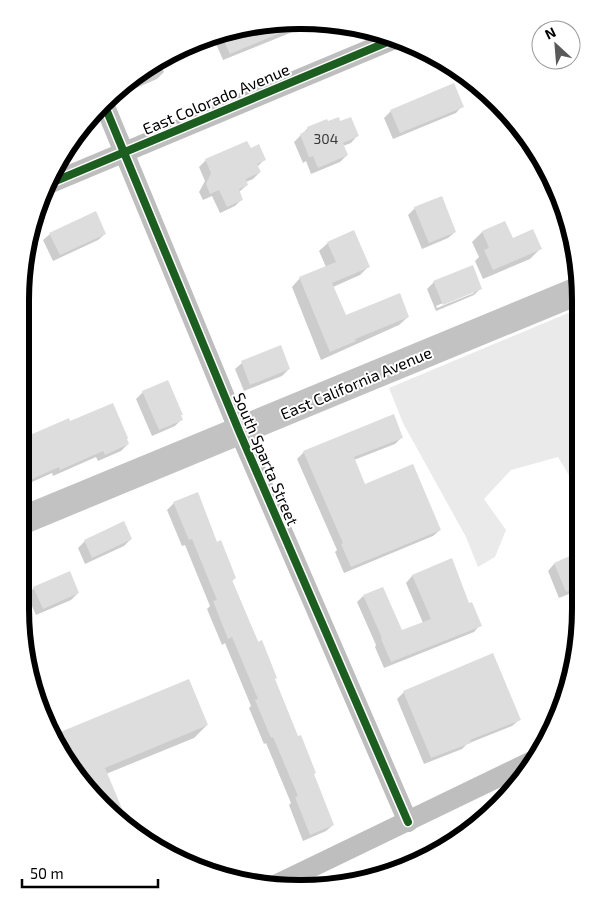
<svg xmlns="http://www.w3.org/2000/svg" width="601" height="909" viewBox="0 0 601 909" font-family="'Exo 2',sans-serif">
<rect width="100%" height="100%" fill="#fff"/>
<polygon fill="#eaeaea" points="580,308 579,492 558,457 511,470 484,499 506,530 495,557 478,567 466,537 403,423 389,388"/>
<g fill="#0003" fill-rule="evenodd">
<polygon points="282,21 305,24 300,29 223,60 214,39"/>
<polygon points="159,62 164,72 157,79 127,92 125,88"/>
<polygon points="462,106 456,113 393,139 384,118 391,111"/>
<polygon points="340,122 357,136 351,143 343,146 347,155 340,162 311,174 306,161 303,163 294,142 308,128 328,123"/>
<polygon points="250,150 264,160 257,167 260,172 253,179 246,182 247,185 239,192 242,199 235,206 220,213 212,196 203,200 199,192 205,181 199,167 206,160"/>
<polygon points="415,208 455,232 448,238 422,249 408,215"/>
<polygon points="482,232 512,240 540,249 530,259 483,279 475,261 479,257 472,242"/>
<polygon points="50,234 105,234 98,240 53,261 43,240"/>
<polygon points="328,243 369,266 360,275 333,287 345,317 408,317 399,325 321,360 292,287 300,278 326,267 319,251"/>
<path d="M434,282L481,288L474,295L436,311L427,289ZM474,290V293L437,308L436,306Z"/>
<polygon points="242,363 289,369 282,376 244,391 235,369"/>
<polygon points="143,392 180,416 181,420 175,426 152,436 136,399"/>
<polygon points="70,423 128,444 121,451 98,461 96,457 53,476 52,473 21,487 21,440"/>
<polygon points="402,437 395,444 354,460 364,485 440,530 433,536 344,573 335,552 337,550 297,459 304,452"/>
<polygon points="174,503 217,543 235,578 232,581 274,679 333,825 326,831 303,841 289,805 291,803 266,743 264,744 249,708 251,706 225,643 222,645 207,609 210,606 185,545 182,546 167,510"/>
<polygon points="123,523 131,539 124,546 85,564 78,548 85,541"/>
<polygon points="575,555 579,587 574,592 559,598 548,571 554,564"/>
<polygon points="451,560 469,605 480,625 474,632 384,668 375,647 376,645 357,602 363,596 401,632 423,623 406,583 412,576"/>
<polygon points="34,588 78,593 71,600 36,615 27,595"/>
<polygon points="189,680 207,725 194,738 106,774 130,831 67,765 54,737"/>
<polygon points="404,692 519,720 512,726 467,744 462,749 424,764 397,699"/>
</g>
<g fill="#ddd">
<polygon points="282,21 293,22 294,27 230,54 222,37"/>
<polygon points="454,83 464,107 400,133 390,110"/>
<polygon points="339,117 340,121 351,117 359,136 343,143 348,155 318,168 313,156 309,157 300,134 308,130 307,127 327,119 328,121"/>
<polygon points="247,141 251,148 259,144 266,160 257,164 261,172 246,179 248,185 239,189 243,200 227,207 219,190 210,194 206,184 211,173 205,159"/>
<polygon points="442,196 456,232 429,243 414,207"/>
<polygon points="96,211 106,234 60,255 49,233"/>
<polygon points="505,221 513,238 533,229 542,249 493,270 484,250 489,248 482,231"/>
<polygon points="354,230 370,267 332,283 346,315 400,293 409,317 355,339 356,341 330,352 299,277 336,262 327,242"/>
<polygon points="473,265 482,289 443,305 433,281"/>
<polygon points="281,345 290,369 250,385 241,361"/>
<polygon points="168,380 183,415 181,415 183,420 159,430 142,391"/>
<polygon points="113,403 128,438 127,439 129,444 105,455 103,451 60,470 59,467 21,484 21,439 69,418 70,421"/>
<polygon points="394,414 403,438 354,457 365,484 413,464 441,530 351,567 341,544 343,543 303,451"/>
<polygon points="198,492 217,542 221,540 236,578 232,580 258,642 262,640 277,678 275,679 298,736 301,735 316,773 314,774 334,825 310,835 295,797 298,796 273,737 271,738 255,700 258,699 232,637 228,639 213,601 217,600 192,539 189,540 173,502"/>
<polygon points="124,521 132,539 92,558 84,540"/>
<polygon points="579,552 579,587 566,592 554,563"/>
<polygon points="452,558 469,603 472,602 482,626 391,662 381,639 382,638 363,595 383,587 402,630 431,619 412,575"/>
<polygon points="70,571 79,593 43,609 33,587"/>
<polygon points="493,653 521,720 470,740 471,743 431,758 403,691"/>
<polygon points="189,679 208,725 105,768 131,830 129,831 67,765 53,735"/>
</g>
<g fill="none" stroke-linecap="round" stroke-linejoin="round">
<g stroke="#bebebe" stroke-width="20">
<polyline points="104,104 239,431 408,822"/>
<polyline points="548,171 555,188"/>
<polyline points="46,185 397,38"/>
<polyline points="273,886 534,760"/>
</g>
<polyline stroke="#c2c2c2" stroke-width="28" points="21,521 580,290"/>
<g stroke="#fff" stroke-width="11">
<g id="cycleway">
<polyline points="104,104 239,431 408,822"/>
<polyline points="46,185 397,38"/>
</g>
</g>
<use href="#cycleway" stroke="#1b5e20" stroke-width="8"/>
</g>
<g text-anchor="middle" stroke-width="4" stroke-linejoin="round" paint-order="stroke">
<g font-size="14" fill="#373737">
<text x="326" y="144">304</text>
</g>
<g font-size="16" fill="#000" stroke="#fff">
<text transform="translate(216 99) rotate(-23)" y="6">East Colorado Avenue</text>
<text transform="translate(356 383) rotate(-23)" y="6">East California Avenue</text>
<text transform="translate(266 459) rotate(67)" y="6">South Sparta Street</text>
</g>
</g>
<path d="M0 0H601V909H0ZM300 29H301A271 271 0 0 1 572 300V609A271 271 0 0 1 301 880H300A271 271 0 0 1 29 609V300A271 271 0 0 1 300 29Z" fill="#fff" fill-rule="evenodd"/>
<path fill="none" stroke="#000" stroke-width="6" d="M300 29H301A271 271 0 0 1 572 300V609A271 271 0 0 1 301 880H300A271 271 0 0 1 29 609V300A271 271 0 0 1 300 29Z"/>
<g transform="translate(556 45) rotate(334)"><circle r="24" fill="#ffffff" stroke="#999999"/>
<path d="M0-4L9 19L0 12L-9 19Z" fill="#595959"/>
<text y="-8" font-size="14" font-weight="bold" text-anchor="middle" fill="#000000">N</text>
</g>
<path d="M22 879v8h136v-8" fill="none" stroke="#000000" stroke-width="2.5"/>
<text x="30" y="879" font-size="15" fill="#000000" stroke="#ffffff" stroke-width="4" paint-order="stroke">50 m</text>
</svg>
